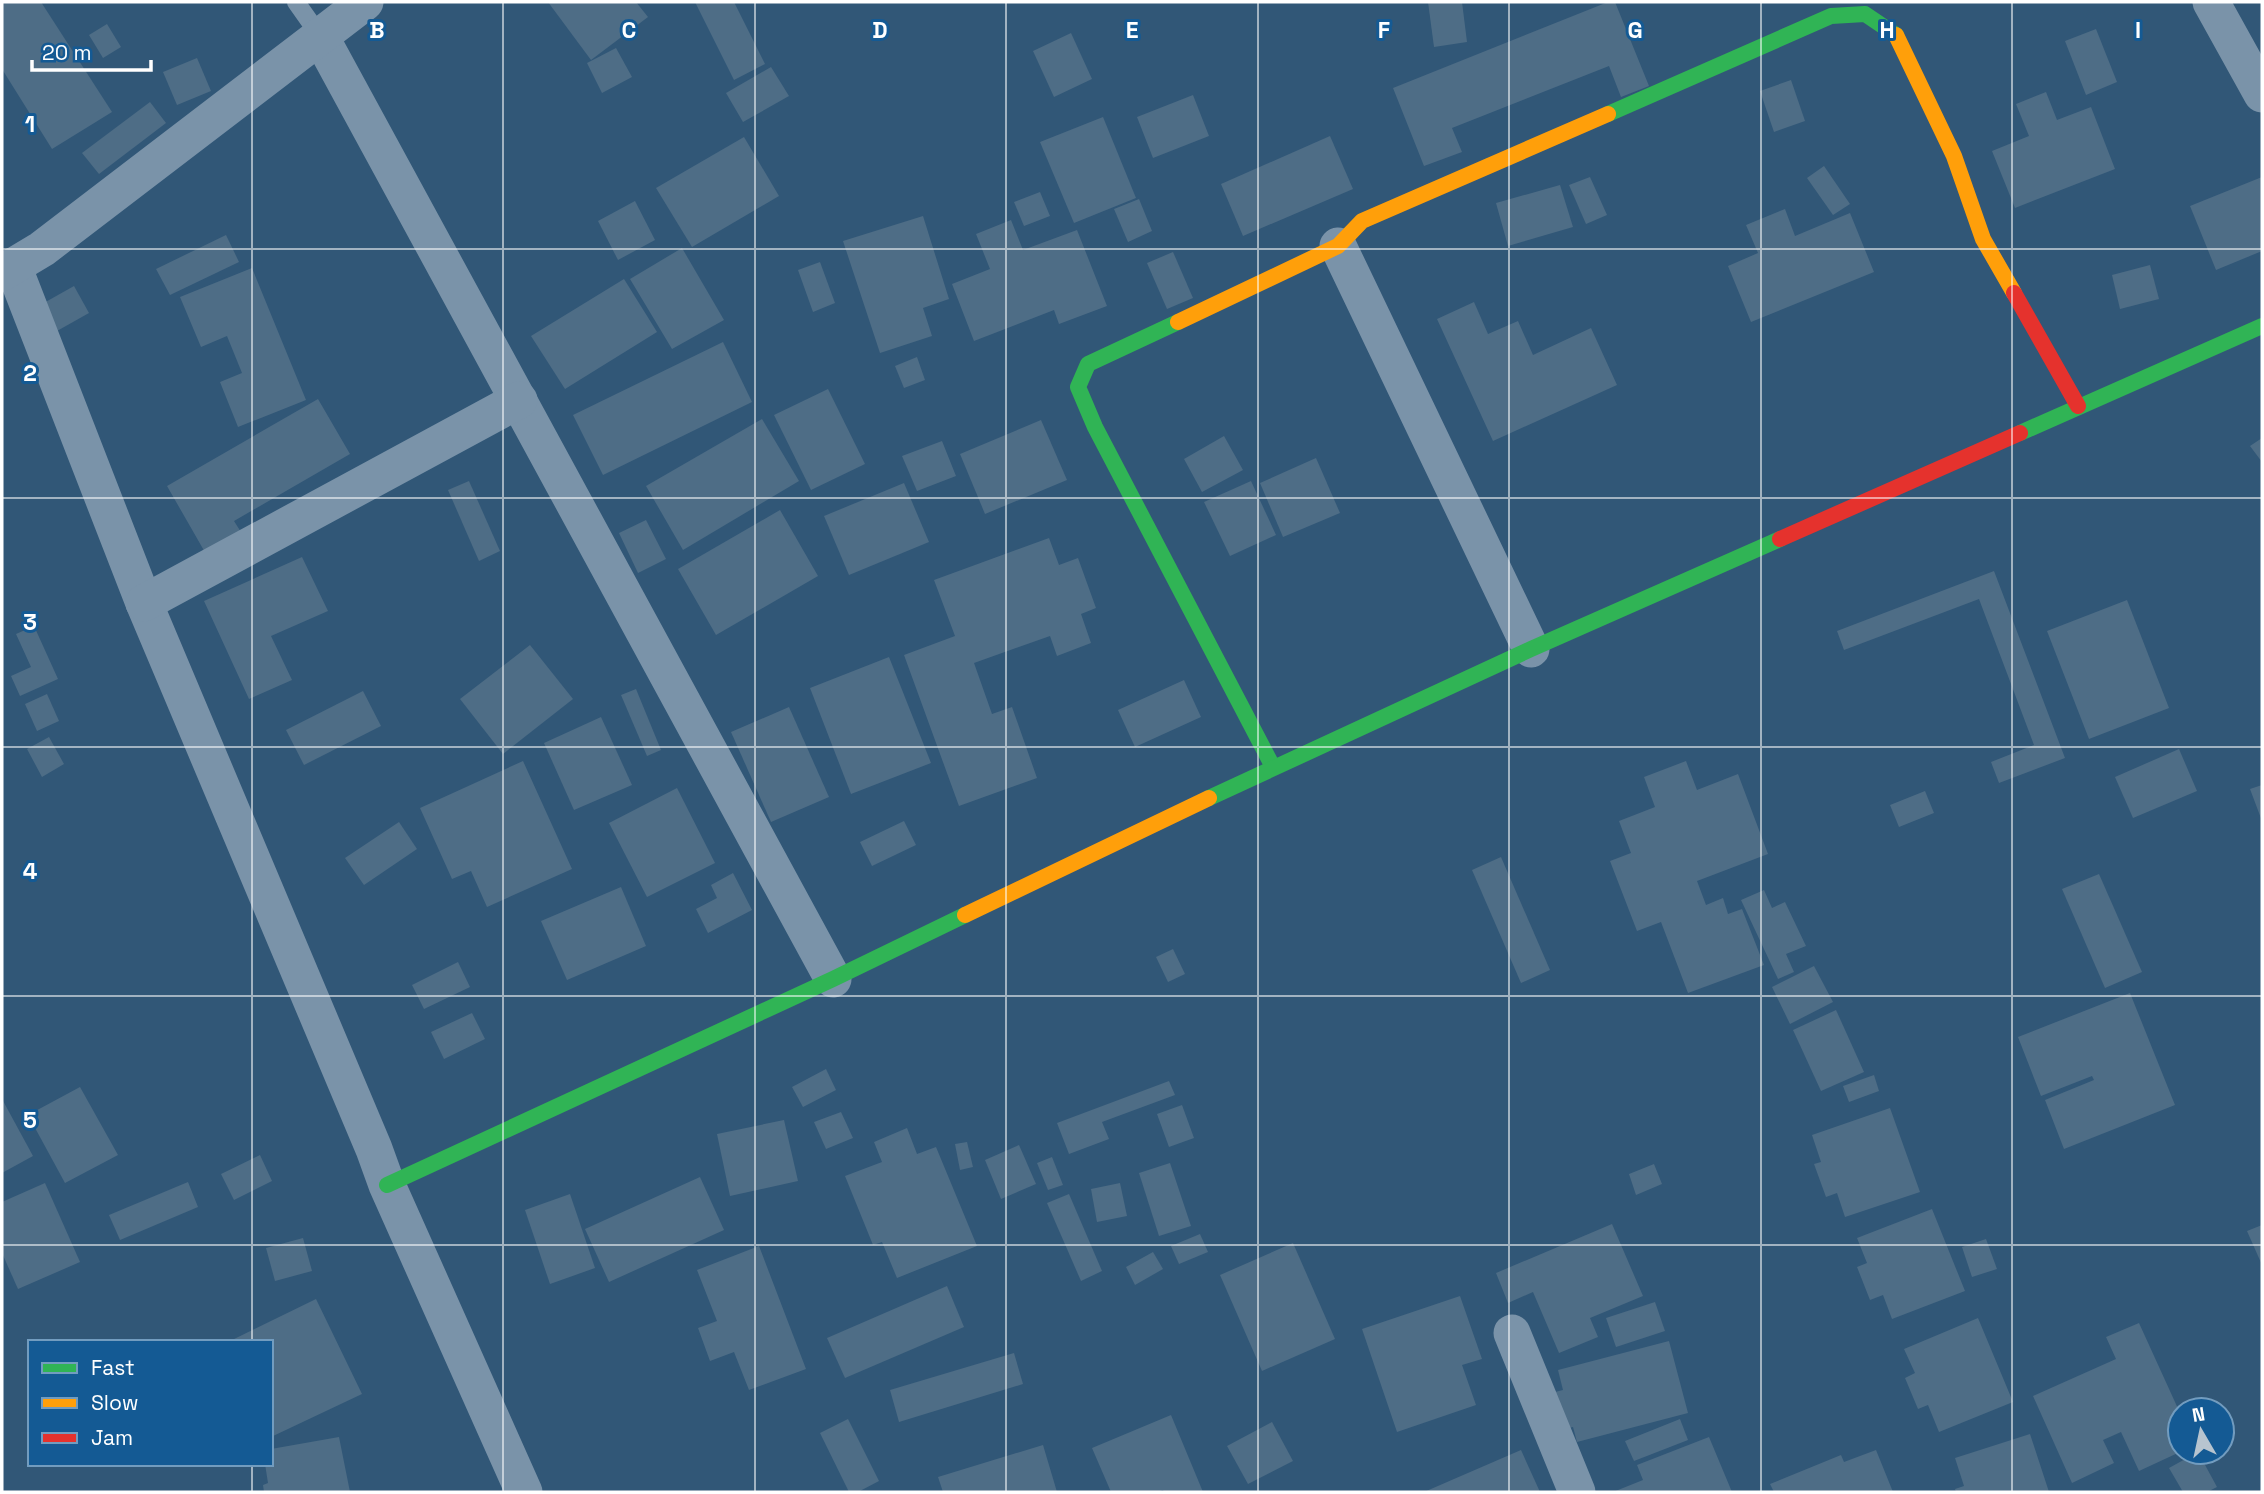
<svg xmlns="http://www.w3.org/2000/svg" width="2264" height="1494" viewBox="0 0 2264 1494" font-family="'Space Grotesk',sans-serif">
<rect width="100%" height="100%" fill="#315777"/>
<g fill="#4e6d86">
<polygon points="2,2 41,2 112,112 52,149 2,69"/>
<polygon points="548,2 636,2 648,17 591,60"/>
<polygon points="695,2 734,2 765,64 734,80"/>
<polygon points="1428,2 1462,2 1467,42 1434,47"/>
<polygon points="1608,2 1615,2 1649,86 1621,97 1609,66 1452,128 1462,152 1424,166 1393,88"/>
<polygon points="107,24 121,47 103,58 89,35"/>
<polygon points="2096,29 2117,82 2086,95 2065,41"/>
<polygon points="1071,33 1092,79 1054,97 1033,51"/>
<polygon points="616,48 632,77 602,93 587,63"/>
<polygon points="197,58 211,91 177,105 163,72"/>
<polygon points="771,67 789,96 743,122 726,93"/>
<polygon points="1791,80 1805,121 1774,132 1760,91"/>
<polygon points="2046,92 2057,120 2091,107 2115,169 2015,208 1992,151 2029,136 2016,104"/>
<polygon points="1193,95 1209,136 1153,158 1137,117"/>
<polygon points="150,102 166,123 99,174 82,153"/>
<polygon points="1103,117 1136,198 1074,223 1040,142"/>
<polygon points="1330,136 1353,189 1243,236 1221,184"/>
<polygon points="744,137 779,196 692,247 656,188"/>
<polygon points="1824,166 1850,204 1833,215 1807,178"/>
<polygon points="1590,177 1607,215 1586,224 1569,185"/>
<polygon points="2262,177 2262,251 2216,270 2190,206"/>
<polygon points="1560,185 1573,227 1508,246 1496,203"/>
<polygon points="1040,192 1050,216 1024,226 1014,202"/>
<polygon points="1139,199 1152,231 1128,242 1114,209"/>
<polygon points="635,201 655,240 618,260 598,221"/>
<polygon points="1785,209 1795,236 1850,213 1874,272 1751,322 1728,266 1758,253 1746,225"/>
<polygon points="923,216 949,299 923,308 932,336 880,353 843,241"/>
<polygon points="1011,220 1023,250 1077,230 1107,306 1059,324 1054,310 974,341 952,284 990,269 976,234"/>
<polygon points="226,235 239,262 170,295 156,269"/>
<polygon points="682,248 724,320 672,349 630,279"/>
<polygon points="1173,252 1193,298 1167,309 1147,263"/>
<polygon points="820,262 835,303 813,312 798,270"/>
<polygon points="2150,265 2159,299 2120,309 2112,275"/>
<polygon points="252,268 306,400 238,427 220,382 242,373 227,336 201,347 180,297"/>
<polygon points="624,279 657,332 565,389 531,336"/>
<polygon points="74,286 89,313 57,331 42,304"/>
<polygon points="1474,302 1488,334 1518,321 1533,355 1591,328 1617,385 1493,441 1437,319"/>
<polygon points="723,342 752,402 603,475 573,415"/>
<polygon points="917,357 925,380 904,388 895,366"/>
<polygon points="828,389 865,464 811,490 774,415"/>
<polygon points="318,399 350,454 234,521 246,540 210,561 167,486"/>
<polygon points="762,419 799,481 683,550 646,486"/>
<polygon points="1041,420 1067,480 985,514 960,454"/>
<polygon points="1224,436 1243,470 1202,492 1184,459"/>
<polygon points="2262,438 2262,462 2250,446"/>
<polygon points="942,441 956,476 917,491 902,456"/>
<polygon points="1316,458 1340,513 1283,537 1260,483"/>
<polygon points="469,481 500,551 479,561 448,490"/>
<polygon points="1251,481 1276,535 1230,556 1204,502"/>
<polygon points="904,483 929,542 849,575 824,516"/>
<polygon points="780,510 818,576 716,635 678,569"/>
<polygon points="646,520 666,559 638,573 619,533"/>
<polygon points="1049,538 1059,565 1078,558 1096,608 1081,614 1091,643 1057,656 1050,636 974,663 992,714 1012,707 1037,778 959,806 904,655 955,636 934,580"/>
<polygon points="302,557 328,611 271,636 292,680 249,699 204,601"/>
<polygon points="1994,571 2065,758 1999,783 1991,762 2034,745 1979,599 1844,650 1837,631"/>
<polygon points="2127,600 2169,708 2089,739 2047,631"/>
<polygon points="34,626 58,679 20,696 11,676 31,667 16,634"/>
<polygon points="530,645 573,699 503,754 460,699"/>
<polygon points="889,657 931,763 851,794 810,688"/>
<polygon points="1184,680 1201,717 1135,747 1118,710"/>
<polygon points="636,689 661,750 647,756 621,695"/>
<polygon points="363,691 381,726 304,765 286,730"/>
<polygon points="47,694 59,721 37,731 25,704"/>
<polygon points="789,707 829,797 771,822 731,732"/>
<polygon points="601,717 632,785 574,810 544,743"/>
<polygon points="49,737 64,764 42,777 27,749"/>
<polygon points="2179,749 2197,791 2133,818 2115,777"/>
<polygon points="523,761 572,869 487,907 471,871 452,879 420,808"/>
<polygon points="1686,761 1697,790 1738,774 1768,854 1697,881 1706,905 1723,898 1728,914 1742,909 1764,965 1688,993 1661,922 1637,931 1610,861 1631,853 1619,821 1655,807 1644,777"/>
<polygon points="2262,785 2262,821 2250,789"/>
<polygon points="677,788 715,863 647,897 609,823"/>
<polygon points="1925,791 1934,813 1899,827 1890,805"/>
<polygon points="904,821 916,845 872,866 860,842"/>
<polygon points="399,822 417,849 364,885 345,858"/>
<polygon points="1501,857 1550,970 1521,983 1472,870"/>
<polygon points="733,873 752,910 708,933 696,909 717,898 711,885"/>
<polygon points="2099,874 2142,972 2105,988 2062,889"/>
<polygon points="621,887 646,946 567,980 541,921"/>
<polygon points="1764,890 1772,908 1785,902 1806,946 1786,954 1794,972 1778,979 1741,900"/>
<polygon points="1173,949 1185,974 1168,982 1156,957"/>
<polygon points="458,962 470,987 424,1009 412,985"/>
<polygon points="1814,966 1833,1002 1790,1024 1772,987"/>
<polygon points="2130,993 2175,1105 2064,1149 2045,1100 2094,1080 2092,1076 2041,1096 2018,1037"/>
<polygon points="1836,1010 1864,1072 1821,1091 1793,1030"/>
<polygon points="472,1013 485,1039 444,1059 431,1032"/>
<polygon points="826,1069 836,1090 803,1107 792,1087"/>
<polygon points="1874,1075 1879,1091 1849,1102 1843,1086"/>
<polygon points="1169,1081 1175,1095 1102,1122 1109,1139 1069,1154 1057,1123"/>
<polygon points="80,1087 118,1155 65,1183 28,1115"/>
<polygon points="2,1099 33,1156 2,1173"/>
<polygon points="1182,1105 1194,1138 1169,1147 1157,1114"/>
<polygon points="1890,1108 1920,1192 1845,1217 1837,1193 1826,1197 1814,1164 1821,1162 1812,1135"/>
<polygon points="841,1112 853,1138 826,1149 814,1122"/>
<polygon points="784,1120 798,1181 730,1196 717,1134"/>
<polygon points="907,1128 917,1154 936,1147 977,1246 897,1278 882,1242 873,1245 845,1176 882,1162 874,1142"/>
<polygon points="967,1142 973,1167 960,1170 955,1144"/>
<polygon points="1019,1145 1036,1184 1001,1199 985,1160"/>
<polygon points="260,1155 272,1181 234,1200 221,1174"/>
<polygon points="1052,1157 1063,1185 1048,1190 1037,1163"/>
<polygon points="1170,1163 1191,1226 1159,1236 1139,1173"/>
<polygon points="1654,1164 1662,1184 1636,1195 1629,1174"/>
<polygon points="700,1177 724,1230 609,1282 585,1229"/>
<polygon points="188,1182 198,1207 120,1240 109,1215"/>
<polygon points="45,1183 80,1262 18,1289 2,1253 2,1202"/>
<polygon points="1120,1183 1127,1216 1097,1222 1091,1189"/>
<polygon points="570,1194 595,1268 550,1284 525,1210"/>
<polygon points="1069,1194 1102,1271 1081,1281 1047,1203"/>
<polygon points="1932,1209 1965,1291 1892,1319 1883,1295 1870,1300 1857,1267 1867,1263 1857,1238"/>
<polygon points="1612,1224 1643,1296 1590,1318 1598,1337 1559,1353 1533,1292 1508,1303 1496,1273"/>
<polygon points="2262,1225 2262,1265 2247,1231"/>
<polygon points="1200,1234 1208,1252 1179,1264 1171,1246"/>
<polygon points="303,1238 312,1271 275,1281 266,1248"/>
<polygon points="1986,1239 1997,1269 1972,1277 1962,1247"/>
<polygon points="1293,1243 1335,1339 1262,1371 1220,1275"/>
<polygon points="759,1246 806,1369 749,1390 734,1352 710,1361 698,1328 717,1321 697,1270"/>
<polygon points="1153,1252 1163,1269 1135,1285 1126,1267"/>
<polygon points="947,1286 964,1327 845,1378 827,1338"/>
<polygon points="1460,1296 1482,1359 1462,1365 1476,1405 1397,1432 1362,1329"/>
<polygon points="316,1299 362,1394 271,1437 271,1342 228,1342"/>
<polygon points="1655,1302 1665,1331 1616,1347 1606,1318"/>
<polygon points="1978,1318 2013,1402 1939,1432 1928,1405 1918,1409 1905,1378 1915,1373 1904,1349"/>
<polygon points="2139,1323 2180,1413 2180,1452 2139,1471 2121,1432 2103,1440 2114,1463 2072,1483 2033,1396 2116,1359 2106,1337"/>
<polygon points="1669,1341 1688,1413 1577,1442 1573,1427 1556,1431 1547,1394 1563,1390 1558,1370"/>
<polygon points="1014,1353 1023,1384 899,1422 890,1390"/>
<polygon points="1171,1415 1203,1492 1164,1492 1163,1490 1157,1492 1111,1492 1092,1448"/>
<polygon points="848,1419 879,1481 858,1492 849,1492 820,1433"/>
<polygon points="1680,1419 1688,1440 1634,1461 1625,1441"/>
<polygon points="1272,1422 1293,1461 1248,1484 1227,1446"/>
<polygon points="2030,1434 2049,1492 1956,1492 1955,1489 1964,1486 1955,1458"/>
<polygon points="339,1437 350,1492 264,1492 263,1485 268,1483 265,1464 271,1464 271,1449"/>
<polygon points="1709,1437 1732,1492 1613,1492 1643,1480 1637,1465"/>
<polygon points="1043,1445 1057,1492 943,1492 938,1477"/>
<polygon points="1521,1450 1540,1492 1424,1492"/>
<polygon points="1876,1450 1893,1492 1774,1492 1770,1484 1841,1455 1844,1462"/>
<polygon points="2198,1452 2217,1487 2207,1492 2183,1492 2169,1468"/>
</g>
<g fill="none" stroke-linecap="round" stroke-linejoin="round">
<polyline stroke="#7a93a9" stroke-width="18" points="296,2 320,36"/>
<g stroke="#7a93a9" stroke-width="37">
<polyline points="2211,2 2262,94"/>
<polyline points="320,36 833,979"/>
<polyline points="1338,246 1531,649"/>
<polyline points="13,266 144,603 374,1149 387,1185 524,1492"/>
<polyline points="2,273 42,249 365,2"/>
<polyline points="144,603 519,400"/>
<polyline points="1512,1333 1577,1492"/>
</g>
<g stroke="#30b455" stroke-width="16">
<polyline points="1608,114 1831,16 1865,14 1896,35"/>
<polyline points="1178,322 1088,364 1078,387 1095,427 1273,767"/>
<polyline points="2020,433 2262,326"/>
<polyline points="1209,798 1531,649 1780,539"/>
<polyline points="387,1185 833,979 965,915"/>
</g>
<g stroke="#ff9f0a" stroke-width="16">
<polyline points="1896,35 1954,156 1983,239 2014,293"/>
<polyline points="1178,322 1338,246 1362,221 1608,114"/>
<polyline points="965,915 1209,798"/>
</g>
<g stroke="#e5322d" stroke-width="16">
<polyline points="2014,293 2078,406"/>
<polyline points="1780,539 2020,433"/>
</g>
</g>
<path fill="none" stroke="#fff" stroke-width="2" stroke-opacity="0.55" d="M252,2V1342M503,2V1492M755,2V1492M1006,2V1492M1258,2V1492M1509,2V1492M1761,2V1492M2012,2V1492M2,249H2262M2,498H2262M2,747H2262M2,996H2262M2,1245H2262M252,1464V1492"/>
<g font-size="23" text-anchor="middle" font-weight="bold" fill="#fff" stroke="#145a94" stroke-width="6" stroke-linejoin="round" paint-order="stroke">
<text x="377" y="38">B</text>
<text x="629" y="38">C</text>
<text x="880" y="38">D</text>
<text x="1132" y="38">E</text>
<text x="1384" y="38">F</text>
<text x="1635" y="38">G</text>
<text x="1887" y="38">H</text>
<text x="2138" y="38">I</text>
<text x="30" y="132">1</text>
<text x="30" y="381">2</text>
<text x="30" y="630">3</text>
<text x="30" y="879">4</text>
<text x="30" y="1128">5</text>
</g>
<rect width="2264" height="1494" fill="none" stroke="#ffffff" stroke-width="7"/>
<rect x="28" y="1340" width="245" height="126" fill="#145a94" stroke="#729cbf" stroke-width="2"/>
<rect x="42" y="1363" width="35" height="10" fill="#30b455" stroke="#729cbf" stroke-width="2"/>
<text x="91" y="1375" font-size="21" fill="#ffffff">Fast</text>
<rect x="42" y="1398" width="35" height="10" fill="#ff9f0a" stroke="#729cbf" stroke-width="2"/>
<text x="91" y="1410" font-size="21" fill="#ffffff">Slow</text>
<rect x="42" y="1433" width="35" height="10" fill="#e5322d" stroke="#729cbf" stroke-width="2"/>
<text x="91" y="1445" font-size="21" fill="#ffffff">Jam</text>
<g transform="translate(2201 1431) rotate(351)"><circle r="33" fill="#145a94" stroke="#729cbf" stroke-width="2"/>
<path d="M0-5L12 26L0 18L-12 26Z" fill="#b7c4cf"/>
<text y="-10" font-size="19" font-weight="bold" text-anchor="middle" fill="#ffffff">N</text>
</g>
<path d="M32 60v10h119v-10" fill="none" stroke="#ffffff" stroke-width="3.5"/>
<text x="42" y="60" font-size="21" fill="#ffffff" stroke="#145a94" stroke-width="5" paint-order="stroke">20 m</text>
</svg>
